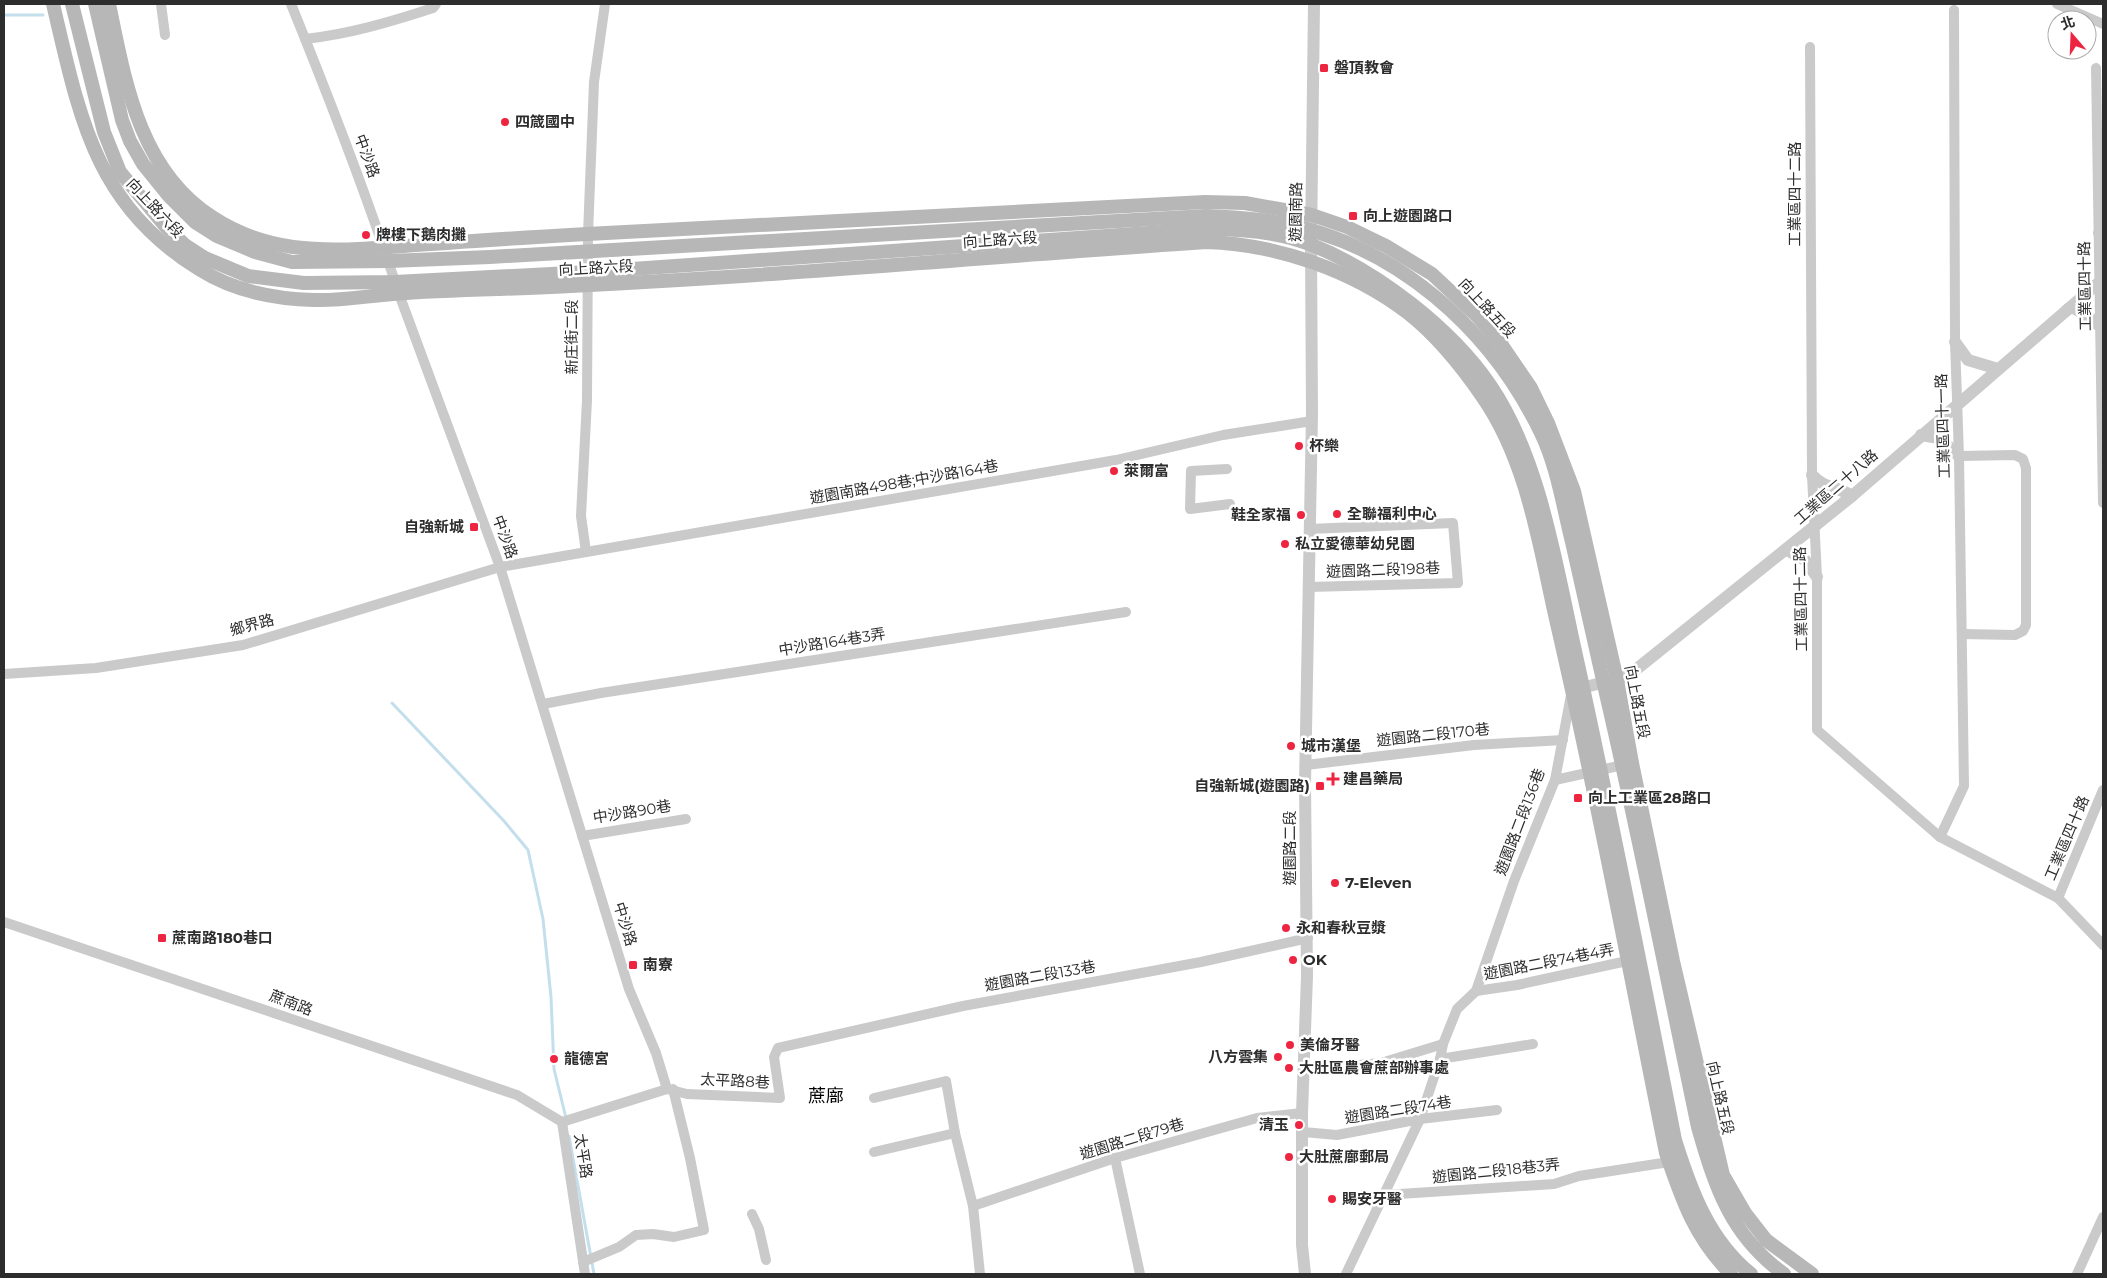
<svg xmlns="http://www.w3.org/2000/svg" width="2107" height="1278" viewBox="0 0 2107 1278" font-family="Montserrat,'Noto Sans TC',sans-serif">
<rect width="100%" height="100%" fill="#fff"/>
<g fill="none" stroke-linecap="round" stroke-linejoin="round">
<g stroke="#c4dfec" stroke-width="3">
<polyline points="4,15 43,15"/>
<polyline points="392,703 504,821 528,850 543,919 551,997 554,1069 566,1118"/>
<polyline points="569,1136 594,1274"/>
</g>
<g stroke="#cacaca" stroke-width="10">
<polyline points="161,4 165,35"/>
<path d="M291,4C330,100 367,195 399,294L500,567L629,989L656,1053L667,1089"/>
<polyline points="2057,4 2103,24"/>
<path d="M305,39C350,34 390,22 433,8L436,4"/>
<polyline points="1810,47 1812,475 1817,577 1817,730 1940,837 2058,898 2103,945"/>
<polyline points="2096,68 2103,503"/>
<polyline points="1959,456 2015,455 2023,459 2026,468 2026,625 2023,631 2015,635 1962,634"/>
<polyline points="1227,469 1191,471 1190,509 1230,504"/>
<polyline points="586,552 581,516 587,400 588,234 594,82 605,4"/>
<polyline points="1309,587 1458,583 1453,523 1309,529"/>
<polyline points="4,674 96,668 243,645 500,567 1116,460 1223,435 1312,421"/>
<polyline points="543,704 601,693 1126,612"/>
<polyline points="1306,765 1474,745 1563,740"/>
<polyline points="1555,780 1627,764"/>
<polyline points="582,836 686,819"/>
<polyline points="1940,837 1964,786 1959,456 1955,342 1954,10"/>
<polyline points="2058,898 2103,790"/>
<polyline points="4,922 517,1095 562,1122"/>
<polyline points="1476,991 1517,985 1627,961"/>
<polyline points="1440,1059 1533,1044"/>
<polyline points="1303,1070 1381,1063 1443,1044"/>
<polyline points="874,1098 946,1081 955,1133 973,1206 980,1274"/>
<polyline points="562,1122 667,1089 687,1094 780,1098 774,1057 778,1048 963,1006 1201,962 1308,938"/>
<polyline points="562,1122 585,1274"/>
<polyline points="1303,1132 1337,1135 1420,1119 1497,1110"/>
<polyline points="874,1152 955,1133"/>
<polyline points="1115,1158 1140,1274"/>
<polyline points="1384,1195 1554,1184 1579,1176 1669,1162"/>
<polyline points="973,1206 1115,1158 1257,1118 1302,1113"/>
<polyline points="752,1214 759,1229 766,1260"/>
<polyline points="583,1262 619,1247 636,1235 653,1234 674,1237 704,1230 690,1158 673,1089"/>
<polyline points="1346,1274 1420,1119 1440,1059 1443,1044 1457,1009 1476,991 1514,881 1555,780 1571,695"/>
<polyline points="2077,1274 2103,1217"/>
</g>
<g stroke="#cacaca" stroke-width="12">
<polyline points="2099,233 2103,239"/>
<polyline points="2067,310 2071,307 2085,314 2101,327"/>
<polyline points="1955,342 1968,360 1998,369"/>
<polyline points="1921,435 1939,438 1959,456"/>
<path d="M1812,475C1824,489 1838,486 1852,496"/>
<polyline points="1787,550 1805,560 1817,577"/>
<polyline points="1574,690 1628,676 1852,496 2103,279"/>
<polyline points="1305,1274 1302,1245 1302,1113 1307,976 1305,784 1312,414 1311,244 1314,4"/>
</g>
<g stroke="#b7b7b7" stroke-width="14">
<path d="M53,4C79,114 94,205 199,269C232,290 274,299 314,300C340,301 367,296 393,294C429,291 465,290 500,289C736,280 971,258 1206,242C1276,244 1352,270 1408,313C1436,335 1462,367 1482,396C1529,463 1540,551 1558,628C1598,802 1631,978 1666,1153C1682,1200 1695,1238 1731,1274"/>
<path d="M72,4L104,132L120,172L167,228L185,245L205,258L248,276L304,283L395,282L589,272L1207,229C1241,229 1280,232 1312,245C1377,271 1451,328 1490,385C1540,458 1556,566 1575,651C1611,814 1643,977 1675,1140C1691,1191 1709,1240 1751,1274"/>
<path d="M95,4L122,120L130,141L143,164L169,196L195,222L217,236L255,252L292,262L389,261L490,257L1206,216C1231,217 1256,218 1280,223C1396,244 1491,329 1541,433C1557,466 1563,506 1572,542C1584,594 1595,646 1607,698C1640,840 1668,984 1698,1127C1715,1187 1731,1236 1784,1274"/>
<path d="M109,4C125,81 139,170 212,217C236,233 265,243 293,247C339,253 385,247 431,244C483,240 535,237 587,234C793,223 999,213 1205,202L1245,203L1312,215L1347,227L1386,246L1432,274L1477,316L1501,344L1531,388L1548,423L1574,491L1617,680L1632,763L1673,961L1723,1175L1745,1213L1766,1240L1812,1274"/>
</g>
</g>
<g fill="#ed2540" stroke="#fff" stroke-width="2">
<rect x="1319" y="63" width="10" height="10" rx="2.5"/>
<circle cx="505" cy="122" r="5"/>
<rect x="1348" y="211" width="10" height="10" rx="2.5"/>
<circle cx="366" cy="235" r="5"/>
<circle cx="1299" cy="446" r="5"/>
<circle cx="1114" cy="471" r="5"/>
<circle cx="1337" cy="514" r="5"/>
<circle cx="1301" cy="515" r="5"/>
<rect x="469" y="522" width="10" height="10" rx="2.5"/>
<circle cx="1285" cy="544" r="5"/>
<circle cx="1291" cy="746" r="5"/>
<path d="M1330.5 771.5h5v5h5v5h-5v5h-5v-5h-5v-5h5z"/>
<rect x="1315" y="781" width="10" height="10" rx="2.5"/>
<rect x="1573" y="793" width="10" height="10" rx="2.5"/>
<circle cx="1335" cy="883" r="5"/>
<circle cx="1286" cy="928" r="5"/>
<rect x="157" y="933" width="10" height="10" rx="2.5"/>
<circle cx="1293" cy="960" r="5"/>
<rect x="628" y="960" width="10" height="10" rx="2.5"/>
<circle cx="1290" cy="1045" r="5"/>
<circle cx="1278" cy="1057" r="5"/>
<circle cx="554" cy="1059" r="5"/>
<circle cx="1289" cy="1068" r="5"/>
<circle cx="1299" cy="1125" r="5"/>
<circle cx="1289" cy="1157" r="5"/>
<circle cx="1332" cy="1199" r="5"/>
</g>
<g text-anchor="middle" stroke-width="5" stroke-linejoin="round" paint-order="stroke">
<g font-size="15" font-weight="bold" fill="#2d2d2d" stroke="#fff" text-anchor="start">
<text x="1334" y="73">磐頂教會</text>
<text x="515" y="127">四箴國中</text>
<text x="1363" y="221">向上遊園路口</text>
<text x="376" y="240">牌樓下鵝肉攤</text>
<text x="1309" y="451">杯樂</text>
<text x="1124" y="476">萊爾富</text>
<text x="1347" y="519">全聯福利中心</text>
<text x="1291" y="520" text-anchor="end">鞋全家福</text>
<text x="464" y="532" text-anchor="end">自強新城</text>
<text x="1295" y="549">私立愛德華幼兒園</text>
<text x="1301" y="751">城市漢堡</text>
<text x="1343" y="784">建昌藥局</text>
<text x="1310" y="791" text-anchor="end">自強新城(遊園路)</text>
<text x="1588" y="803">向上工業區28路口</text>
<text x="1345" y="888">7-Eleven</text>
<text x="1296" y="933">永和春秋豆漿</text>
<text x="172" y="943">蔗南路180巷口</text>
<text x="1303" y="965">OK</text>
<text x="643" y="970">南寮</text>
<text x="1300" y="1050">美倫牙醫</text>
<text x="1268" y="1062" text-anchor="end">八方雲集</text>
<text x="564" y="1064">龍德宮</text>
<text x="1299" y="1073">大肚區農會蔗部辦事處</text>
<text x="1289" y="1130" text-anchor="end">清玉</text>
<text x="1299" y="1162">大肚蔗廍郵局</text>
<text x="1342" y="1204">賜安牙醫</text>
</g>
<g font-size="15" fill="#2d2d2d" stroke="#fff">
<text transform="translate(367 156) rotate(70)" y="5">中沙路</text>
<text transform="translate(1795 194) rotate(-90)" y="5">工業區四十二路</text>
<text transform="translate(155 208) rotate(47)" y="5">向上路六段</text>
<text transform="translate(1296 212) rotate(-89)" y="5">遊園南路</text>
<text transform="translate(1000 240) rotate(-4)" y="5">向上路六段</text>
<text transform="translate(596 268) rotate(-3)" y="5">向上路六段</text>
<text transform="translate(2085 286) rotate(-91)" y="5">工業區四十路</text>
<text transform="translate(1487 308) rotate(47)" y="5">向上路五段</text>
<text transform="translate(572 337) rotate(-90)" y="5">新庄街二段</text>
<text transform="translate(1943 426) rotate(-92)" y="5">工業區四十一路</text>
<text transform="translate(904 482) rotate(-10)" y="5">遊園南路498巷;中沙路164巷</text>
<text transform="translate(1836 487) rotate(-41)" y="5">工業區二十八路</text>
<text transform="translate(505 537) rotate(70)" y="5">中沙路</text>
<text transform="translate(1383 570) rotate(-2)" y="5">遊園路二段198巷</text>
<text transform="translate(1801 599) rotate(-91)" y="5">工業區四十二路</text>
<text transform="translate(252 625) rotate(-15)" y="5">鄉界路</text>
<text transform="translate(832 642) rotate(-9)" y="5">中沙路164巷3弄</text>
<text transform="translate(1637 702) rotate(79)" y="5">向上路五段</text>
<text transform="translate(1433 735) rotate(-6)" y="5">遊園路二段170巷</text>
<text transform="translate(632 812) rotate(-9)" y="5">中沙路90巷</text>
<text transform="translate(1520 822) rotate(-69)" y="5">遊園路二段136巷</text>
<text transform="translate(2067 838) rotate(-67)" y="5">工業區四十路</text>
<text transform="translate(1290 848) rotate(-90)" y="5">遊園路二段</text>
<text transform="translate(625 924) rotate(73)" y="5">中沙路</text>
<text transform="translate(1549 962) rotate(-11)" y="5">遊園路二段74巷4弄</text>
<text transform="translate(1040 976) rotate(-10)" y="5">遊園路二段133巷</text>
<text transform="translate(291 1003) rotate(21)" y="5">蔗南路</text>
<text transform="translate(735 1081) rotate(3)" y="5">太平路8巷</text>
<text transform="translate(1720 1098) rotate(77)" y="5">向上路五段</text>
<text transform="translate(1398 1110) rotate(-9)" y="5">遊園路二段74巷</text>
<text transform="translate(1132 1139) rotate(-17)" y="5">遊園路二段79巷</text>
<text transform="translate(583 1156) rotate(81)" y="5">太平路</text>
<text transform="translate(1496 1171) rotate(-6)" y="5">遊園路二段18巷3弄</text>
</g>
<g font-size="18" fill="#000" stroke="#fff">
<text x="826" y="1102">蔗廍</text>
</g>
</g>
<rect width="2107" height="1278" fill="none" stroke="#2d2d2d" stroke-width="10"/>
<g transform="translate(2072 35) rotate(341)"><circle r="24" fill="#ffffff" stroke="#ababab"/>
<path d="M0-4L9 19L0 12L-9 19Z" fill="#ed2540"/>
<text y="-8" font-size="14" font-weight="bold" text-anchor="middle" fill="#2d2d2d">北</text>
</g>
</svg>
